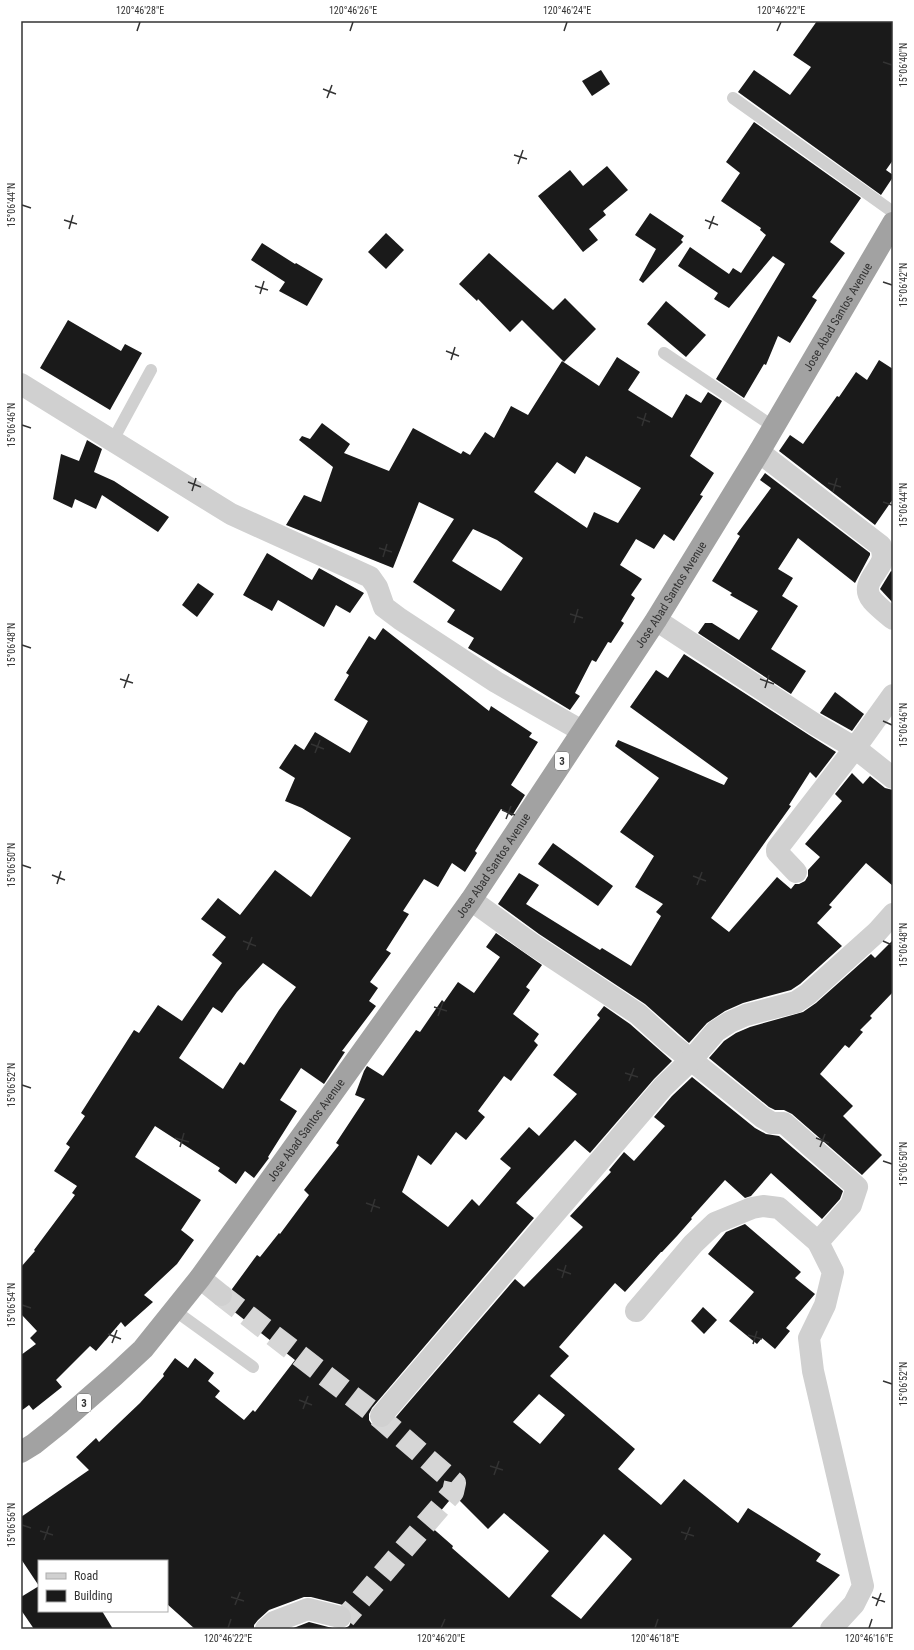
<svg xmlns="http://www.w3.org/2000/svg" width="914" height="1650" viewBox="0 0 914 1650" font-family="'Roboto Condensed',sans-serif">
<rect width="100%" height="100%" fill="#fff"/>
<g fill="#1a1a1a" fill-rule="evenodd">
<polygon points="817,21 893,21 893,160 886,170 893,175 893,177 881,195 738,92 754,70 790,95 811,67 793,55"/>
<polygon points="601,70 610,84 592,96 582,81"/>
<polygon points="754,122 861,198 830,242 845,253 812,297 817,300 790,343 778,336 766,365 764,364 744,398 716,379 785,264 773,256 729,308 714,299 718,293 678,266 690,247 729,274 733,268 741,273 766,235 760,230 761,228 721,201 740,173 726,162"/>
<polygon points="607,166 628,190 603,211 606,215 589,229 598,240 583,252 538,196 570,170 583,186"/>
<polygon points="650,213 684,236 681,240 683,242 643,283 639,280 656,249 635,235"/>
<polygon points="386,233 404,250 386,269 368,252"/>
<polygon points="262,243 295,264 296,263 323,279 307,306 279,291 285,282 251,260"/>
<polygon points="489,253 553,310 565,298 596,329 564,362 522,320 510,332 478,299 477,301 459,284"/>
<polygon points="666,301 706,335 686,357 647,324"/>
<polygon points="68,320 121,351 125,344 142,353 110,410 40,368"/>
<path d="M617,357L640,372L628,390L672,418L686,394L701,403L708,392L722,401L690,456L714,473L700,495L703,496L674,541L664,534L654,549L636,539L620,565L642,579L631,595L635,598L621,621L624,623L611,643L608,642L596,662L592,660L575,693L580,696L570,710L468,648L474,638L447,622L455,610L413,582L454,519L419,502L393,568L286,525L304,495L321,502L333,467L299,440L302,436L310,439L322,423L350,444L344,453L389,471L413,428L461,454L463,451L470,455L485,432L494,438L511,406L528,415L562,361L599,386ZM586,456L641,488L618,523L594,512L587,528L534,492L557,462L575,474ZM473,529L497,540L523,558L501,591L452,561Z"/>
<polygon points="879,360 893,369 893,499 875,525 779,451 790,435 803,444 837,396 839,397 856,372 867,380"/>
<polygon points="87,440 102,449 94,472 114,481 169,517 158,532 102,495 96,509 75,499 72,508 53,499 61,454 79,461"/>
<polygon points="765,473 870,553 870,555 855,583 798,538 778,569 793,578 782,596 798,606 771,649 806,671 791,694 698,633 705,623 712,623 739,640 758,611 730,595 732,593 712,581 740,536 737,534 771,488 760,480"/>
<polygon points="267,553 312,580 319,568 364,593 350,613 336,605 324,627 278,600 272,611 243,595"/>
<polygon points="891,571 893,572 893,603 880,589"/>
<polygon points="198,583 214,594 197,617 182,605"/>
<path d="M383,628L489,711L491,706L532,733L529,737L538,742L511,785L525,795L512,816L501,809L475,851L477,853L465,872L452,863L438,887L424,879L403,911L409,914L386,950L391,953L370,982L378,988L369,1001L376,1006L342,1051L345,1052L324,1084L301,1068L280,1100L297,1111L268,1157L269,1158L254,1178L245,1171L236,1184L218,1171L220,1168L155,1126L135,1157L201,1200L181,1230L194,1240L177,1264L144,1295L153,1302L125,1327L121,1322L96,1351L90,1346L56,1380L62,1387L33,1410L29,1405L21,1411V1355L36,1344L30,1338L37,1331L21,1314V1267L35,1251L34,1250L75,1195L72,1193L77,1186L54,1171L70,1147L66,1144L85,1116L81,1113L134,1030L139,1033L158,1005L182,1021L222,963L212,955L226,937L201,919L218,898L240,915L275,870L311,897L351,838L302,808L285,801L295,778L279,768L295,744L304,750L315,732L350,753L368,721L334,700L349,675L346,673L369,636L375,640ZM263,963L296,987L279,1010L244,1065L240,1062L223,1089L179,1058L213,1007L222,1013L237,992Z"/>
<polygon points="684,654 809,735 836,752 816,778 810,772 789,805 791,806 711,918 729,932 777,877 791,889 795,884 799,884 805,881 808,876 808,870 820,857 805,844 842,801 835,794 852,773 863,784 870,776 885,788 893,790 893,886 866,863 829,905 832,907 817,923 842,946 800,984 791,990 743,1003 725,1011 707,1023 689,1043 645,1004 539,934 498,904 519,873 539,885 526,904 600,950 602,948 631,966 661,916 656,912 663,904 635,887 654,856 620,832 659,778 615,746 618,740 724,785 728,778 630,707 656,670 668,678"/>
<polygon points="835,692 864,714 852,731 820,713"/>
<polygon points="553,843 613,886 598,906 538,864"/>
<path d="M496,933L542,965L526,987L530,990L513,1014L539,1034L534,1041L538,1045L511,1081L504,1076L478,1111L485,1117L466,1140L456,1132L431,1165L418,1155L402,1192L448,1227L472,1199L479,1206L511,1168L500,1159L529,1127L539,1136L577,1094L553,1075L600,1018L597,1015L604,1006L630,1024L672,1061L654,1079L590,1153L575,1140L516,1203L534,1218L372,1408L369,1414V1420L373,1426L379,1428H385L390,1424L515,1279L524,1287L583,1227L570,1216L611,1172L609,1170L624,1152L634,1161L665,1126L654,1117L672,1096L692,1077L755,1128L766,1134L779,1136L843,1191L840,1199L822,1219L771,1173L751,1196L745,1198L725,1180L691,1218L692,1219L677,1236L662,1252H661L625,1292L615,1283L559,1347L569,1356L550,1376L635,1449L618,1469L661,1505L684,1479L738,1523L748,1508L821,1554L816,1561L840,1575L790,1629H343L349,1626L352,1620V1614L349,1608L343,1605L311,1597H304L269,1610L258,1620L254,1625V1629H195L167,1604V1561H39V1586L21,1559V1517L89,1470L76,1457L96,1438L99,1442L140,1403L164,1376L163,1374L175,1358L188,1368L195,1358L214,1373L208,1381L220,1391L215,1397L244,1420L253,1410L255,1412L295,1360L227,1306L231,1303L233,1297L232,1289L257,1255L260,1257L279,1233L280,1234L309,1195L304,1190L339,1145L336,1143L365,1099L355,1095L364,1071L367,1066L383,1076L416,1030L420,1032L442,1000L444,1002L458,982L474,993L500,957L486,947ZM539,1394L565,1415L540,1444L513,1422ZM454,1495L488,1529L504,1513L549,1551L509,1598L452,1548L453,1546L429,1525ZM604,1534L632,1559L581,1619L551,1596Z"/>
<polygon points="893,940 893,992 870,1016 872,1018 860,1030 863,1032 849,1048 845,1045 820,1074 853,1106 843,1116 882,1155 862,1175 792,1114 784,1110 775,1110 769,1107 709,1058 724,1041 736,1033 750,1027 803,1012 816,1003 871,954 875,958"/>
<polygon points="745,1224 801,1272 795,1278 815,1294 786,1328 790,1331 775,1349 762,1338 757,1344 729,1321 754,1292 708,1254 726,1232"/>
<polygon points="703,1307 717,1320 704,1334 691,1321"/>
<polygon points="39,1586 39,1611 102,1611 113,1629 34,1629 21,1610 21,1597"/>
<polygon points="309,1622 336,1629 291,1629"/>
</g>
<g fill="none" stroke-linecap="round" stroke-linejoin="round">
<polyline stroke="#d6d6d6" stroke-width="22" stroke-dasharray="22 11" stroke-linecap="butt" points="221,1295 379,1417 455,1483 453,1492 345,1618"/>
<g stroke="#d0d0d0" stroke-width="12">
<polyline points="733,98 893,212"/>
<polyline points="664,353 774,427"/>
<polyline points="113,440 151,370"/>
<polyline points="174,1310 253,1367"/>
</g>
<g stroke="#d0d0d0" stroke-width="22">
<polyline points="21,384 231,514 370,577 377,587 384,607 400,619 496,682 582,731"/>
<path d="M759,452L881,546C882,551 884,555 882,561C877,574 860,585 872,600C878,607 886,613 893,619"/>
<polyline points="656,620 816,725 855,748 893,778"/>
<polyline points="796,872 777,852 777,849 855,748 893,695"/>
<polyline points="471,900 532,944 638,1014 670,1043 762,1117 772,1123 784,1123 857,1187 851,1205 818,1242"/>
<polyline points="200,1278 221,1295"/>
<polyline points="636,1311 693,1244 715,1223 752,1208 763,1206 779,1208 818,1242 833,1272 825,1305 809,1338 813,1371 863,1586 854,1604 831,1629"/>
<polyline points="381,1416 663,1087 691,1060 716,1031 730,1022 746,1015 796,1002 808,994 877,932 893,914"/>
<polyline points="266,1629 274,1622 308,1609 340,1617"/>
</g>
<path stroke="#a2a2a2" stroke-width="22" id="s1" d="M21,1452L34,1444L59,1424L114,1376L143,1349L200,1278L471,900L656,620L759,452L893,223"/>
</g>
<path fill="none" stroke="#333" stroke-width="1.5" d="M137,31L140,22M350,31L353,22M564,31L567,22M777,31L781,22M883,62L892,65M323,89L336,94M327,98L332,85M514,155L527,159M518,164L523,150M22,205L31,208M64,220L77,224M705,220L718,225M69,229L73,215M709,229L714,216M883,282L892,285M255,286L268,290M260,294L264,281M446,351L459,356M451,360L455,347M637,417L650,422M22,425L31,428M642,426L646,413M188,482L201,487M828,483L841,487M192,491L196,478M833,492L837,478M883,502L892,505M379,548L392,552M383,557L387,544M570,614L583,618M574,623L578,609M22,645L31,648M120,679L133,683M760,679L774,684M124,688L129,674M765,688L769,675M883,721L892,725M311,744L324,749M315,753L320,740M502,810L515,815M506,819L511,806M22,865L31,868M52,875L65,880M693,876L706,881M57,884L61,871M697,885L702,872M243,941L256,946M883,941L892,945M247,950L252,937M434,1007L447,1011M438,1016L443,1002M625,1073L638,1077M629,1081L634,1068M22,1085L31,1088M175,1138L189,1142M816,1138L829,1143M180,1147L184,1133M820,1147L825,1134M883,1161L892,1164M366,1203L380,1208M371,1212L375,1199M557,1269L571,1274M562,1278L566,1265M22,1305L31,1308M108,1334L121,1339M748,1335L762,1339M112,1343L117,1330M753,1344L757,1331M883,1381L892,1384M299,1400L312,1405M303,1409L308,1396M490,1466L503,1470M494,1475L499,1461M22,1525L31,1528M40,1531L53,1535M681,1532L694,1536M44,1540L49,1526M685,1540L690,1527M231,1597L244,1601M872,1597L885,1602M235,1605L240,1592M876,1606L881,1593M228,1628L231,1619M441,1628L445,1619M655,1628L658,1619M869,1628L872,1619"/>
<g text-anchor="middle" stroke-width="4" stroke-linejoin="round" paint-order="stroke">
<g fill="#fff" stroke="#707070" stroke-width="1">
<rect x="555" y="752" width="14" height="18" rx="3"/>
<rect x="77" y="1394" width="14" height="18" rx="3"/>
</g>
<g font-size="11" font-weight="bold" fill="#333">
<text x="562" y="765">3</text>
<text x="84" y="1407">3</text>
</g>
<g font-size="12" fill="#333" stroke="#fff">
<text dy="4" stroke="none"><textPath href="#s1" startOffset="1405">Jose Abad Santos Avenue</textPath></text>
<text dy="4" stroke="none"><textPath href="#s1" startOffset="1081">Jose Abad Santos Avenue</textPath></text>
<text dy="4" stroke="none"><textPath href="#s1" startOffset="757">Jose Abad Santos Avenue</textPath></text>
<text dy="4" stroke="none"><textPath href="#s1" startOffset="433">Jose Abad Santos Avenue</textPath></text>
</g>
</g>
<rect width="914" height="1650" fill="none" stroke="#ffffff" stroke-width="44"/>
<rect x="38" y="1560" width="130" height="52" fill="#ffffff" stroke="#adadad"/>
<rect x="46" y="1573" width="20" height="6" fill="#d0d0d0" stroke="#adadad"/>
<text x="74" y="1580" font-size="12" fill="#333333">Road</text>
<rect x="46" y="1590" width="20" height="12" fill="#1a1a1a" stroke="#adadad"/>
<text x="74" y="1600" font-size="12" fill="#333333">Building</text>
<rect x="22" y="22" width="870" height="1606" fill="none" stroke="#333" stroke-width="1.5"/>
<g font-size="10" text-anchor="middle" fill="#333">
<text x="140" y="14">120°46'28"E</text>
<text x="353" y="14">120°46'26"E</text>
<text x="567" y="14">120°46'24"E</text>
<text x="781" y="14">120°46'22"E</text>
<text transform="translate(903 65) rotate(-90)" y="4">15°06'40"N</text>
<text transform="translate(11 205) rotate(-90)" y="4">15°06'44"N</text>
<text transform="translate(903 285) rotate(-90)" y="4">15°06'42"N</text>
<text transform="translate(11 425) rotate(-90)" y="4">15°06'46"N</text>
<text transform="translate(903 505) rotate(-90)" y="4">15°06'44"N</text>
<text transform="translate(11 645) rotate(-90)" y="4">15°06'48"N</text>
<text transform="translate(903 725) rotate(-90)" y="4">15°06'46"N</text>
<text transform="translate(11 865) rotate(-90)" y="4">15°06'50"N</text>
<text transform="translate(903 945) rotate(-90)" y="4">15°06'48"N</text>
<text transform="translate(11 1085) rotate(-90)" y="4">15°06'52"N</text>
<text transform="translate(903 1164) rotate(-90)" y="4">15°06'50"N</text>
<text transform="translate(11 1305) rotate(-90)" y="4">15°06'54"N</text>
<text transform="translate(903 1384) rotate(-90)" y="4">15°06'52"N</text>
<text transform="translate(11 1525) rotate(-90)" y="4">15°06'56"N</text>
<text x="228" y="1642">120°46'22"E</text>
<text x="441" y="1642">120°46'20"E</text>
<text x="655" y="1642">120°46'18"E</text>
<text x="869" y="1642">120°46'16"E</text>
</g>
</svg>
